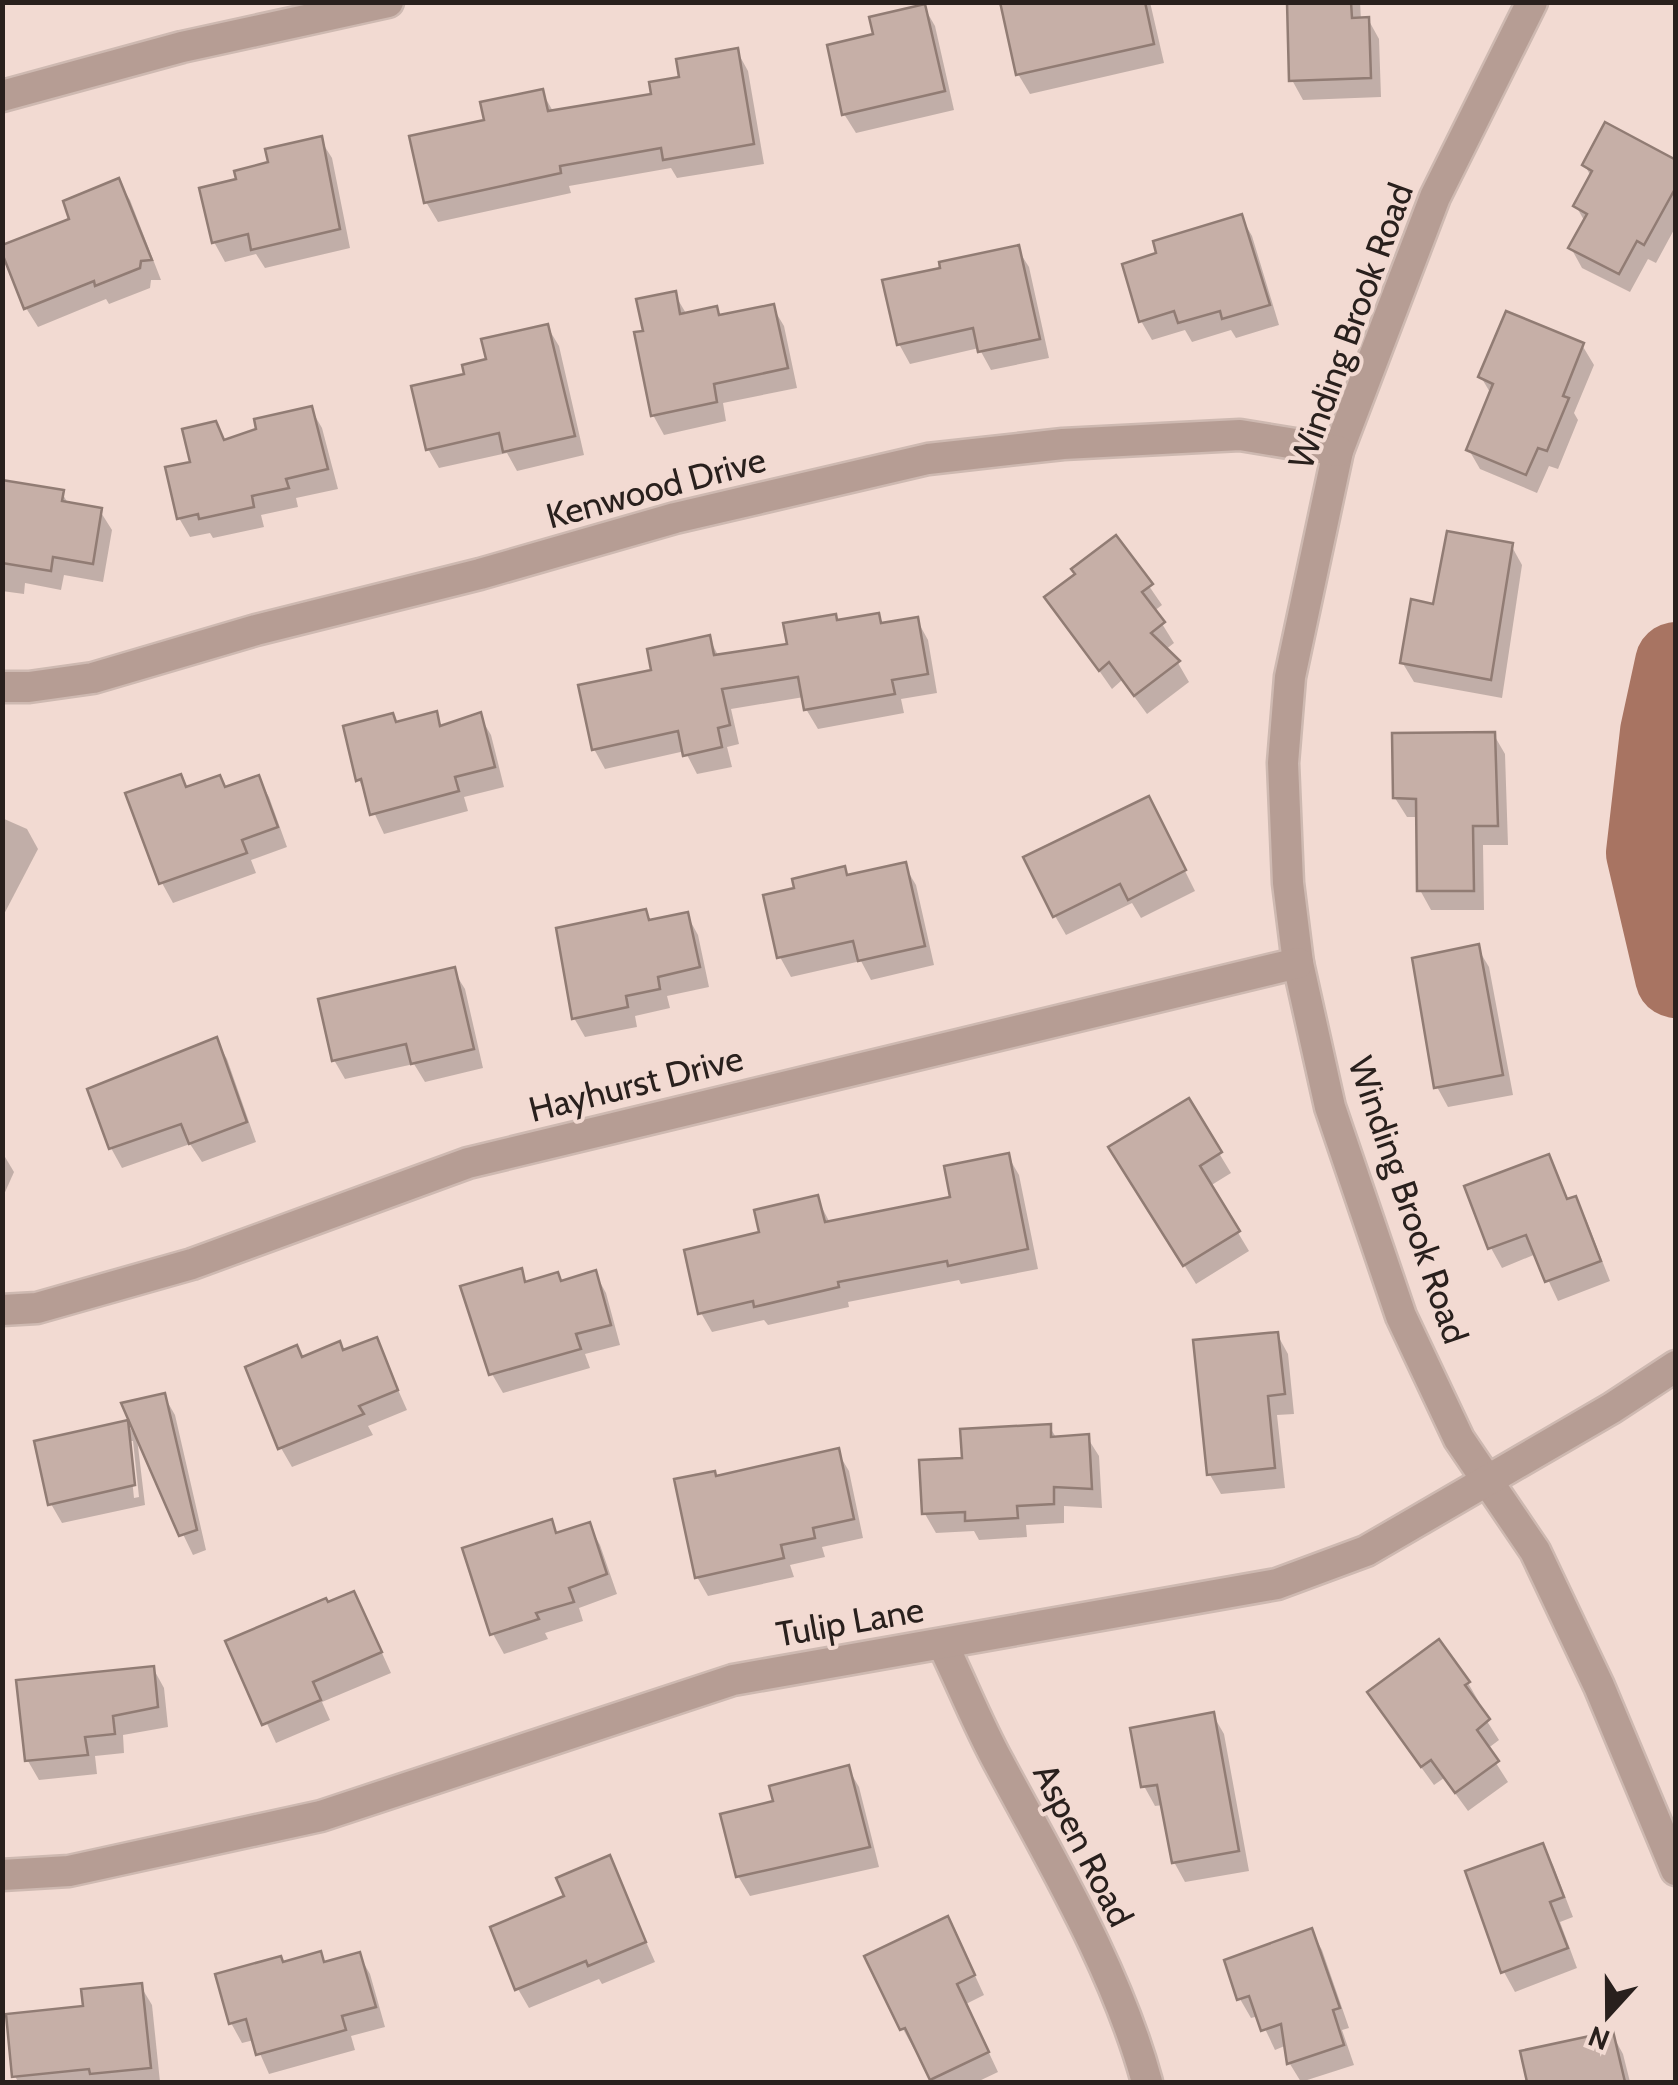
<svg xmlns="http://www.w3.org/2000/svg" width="1678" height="2085" viewBox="0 0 1678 2085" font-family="Cabin,sans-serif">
<rect width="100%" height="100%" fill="#f2dad2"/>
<g fill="#0003" fill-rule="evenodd">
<polygon points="1003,2 1150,2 1164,63 1030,94 1018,74"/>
<polygon points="1290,2 1360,2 1361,20 1368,19 1379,39 1381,97 1303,100 1292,80"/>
<polygon points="924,7 935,26 954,110 856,133 844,114 876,36"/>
<polygon points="737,51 748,71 764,164 677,178 671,168 569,186 571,193 438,222 426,202 487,122 542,92 554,113 654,96"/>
<polygon points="320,139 332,158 350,248 265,268 256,254 225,262 214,242 239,181"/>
<polygon points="1676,163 1676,226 1656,263 1648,259 1630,292 1582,268 1571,248 1585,222 1576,206 1591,177 1585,165"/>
<polygon points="118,181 130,200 161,280 151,280 150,288 109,304 106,299 38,327 26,308"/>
<polygon points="1241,217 1252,236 1279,325 1236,338 1231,330 1192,342 1185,330 1152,340 1141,321 1160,254"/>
<polygon points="1017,248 1029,267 1049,358 991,370 979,348 910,364 899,344 943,270"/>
<polygon points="674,293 687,315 715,308 720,317 772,306 784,326 797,388 723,403 726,421 664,435 653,415 646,333"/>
<polygon points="547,326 559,346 584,455 517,471 507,453 439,468 428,449 467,376"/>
<polygon points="1582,345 1594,365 1574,413 1578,420 1558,469 1549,466 1537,493 1480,469 1469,450 1491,394 1481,377"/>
<polygon points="311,409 322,428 338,489 296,498 298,507 261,515 264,527 213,538 210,533 190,537 179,518 193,464 215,424 225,442"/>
<polygon points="2,483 62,493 69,505 100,511 112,530 103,582 64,575 61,590 25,583 24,594 2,591"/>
<polygon points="1116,538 1162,605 1154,611 1174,643 1165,650 1178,663 1189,682 1147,714 1122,680 1112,689 1048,598 1078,575"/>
<polygon points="1511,545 1522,565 1502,698 1414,682 1402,662 1435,607"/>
<polygon points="878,615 884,625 917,620 928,640 937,693 901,699 904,713 818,729 806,709 804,697 731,709 739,744 727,747 732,767 697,774 685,751 605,769 594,749 654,672 709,638 719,657 790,646 838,622"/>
<polygon points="435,714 443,728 479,715 491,735 504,787 464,797 468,811 384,834 359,780 397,724"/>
<polygon points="1494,735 1505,754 1508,845 1483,845 1484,910 1431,910 1420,890 1419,817 1407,817 1395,798"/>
<polygon points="258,778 269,797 287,847 251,860 256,873 173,903 162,883 128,795 226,790"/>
<polygon points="2,818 27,829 38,849 2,918"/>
<polygon points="1159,819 1195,891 1141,918 1132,903 1066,935 1055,916"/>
<polygon points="904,865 916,885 934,965 871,980 861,961 791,977 780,957 797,890 844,869 849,878"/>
<polygon points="645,911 651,922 687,915 698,935 709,987 667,996 670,1008 635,1016 637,1027 585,1037 574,1018"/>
<polygon points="1477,947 1489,967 1513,1095 1448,1107 1437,1087"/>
<polygon points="453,970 465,989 483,1068 425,1082 414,1064 345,1079 334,1060"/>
<polygon points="216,1040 227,1059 256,1142 202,1162 190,1144 122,1168 111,1148 90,1090"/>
<polygon points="1188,1102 1231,1173 1210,1186 1249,1251 1196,1284 1123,1167"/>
<polygon points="2,1152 14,1172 2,1199"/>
<polygon points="1008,1156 1019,1175 1038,1269 961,1284 959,1280 848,1302 849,1307 768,1325 764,1320 712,1332 701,1313 762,1234 817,1198 830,1223 953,1199"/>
<polygon points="1548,1157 1569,1201 1575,1199 1586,1219 1610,1281 1558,1301 1536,1254 1502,1268 1491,1248 1468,1188"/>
<polygon points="520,1271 528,1284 561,1283 595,1273 606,1293 620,1345 585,1354 590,1368 503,1393 492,1374"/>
<polygon points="1277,1334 1288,1354 1294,1414 1277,1415 1285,1488 1221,1494 1210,1475"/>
<polygon points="376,1340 407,1410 368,1426 373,1435 292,1467 281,1448 302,1360 344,1352"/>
<path d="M164,1396L175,1415L206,1550L193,1555L137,1438L145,1505L62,1523L51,1504L127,1423L133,1433L136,1432ZM128,1441H133L139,1497L134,1498Z"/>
<polygon points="1049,1426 1057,1439 1087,1437 1099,1456 1102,1508 1064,1506 1064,1523 1026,1525 1027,1537 979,1540 974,1531 936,1533 925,1514 965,1460"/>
<polygon points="837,1451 849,1471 863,1538 822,1547 825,1557 790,1565 794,1577 708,1596 697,1577 716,1478"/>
<polygon points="551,1522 558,1535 589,1525 600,1545 617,1594 579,1608 583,1621 545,1633 548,1639 504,1654 493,1634 465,1550"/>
<polygon points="327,1605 364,1613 391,1673 322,1702 330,1720 276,1743 229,1642"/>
<polygon points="153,1668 164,1688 168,1727 123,1735 124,1753 95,1756 97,1774 39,1780 28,1761"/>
<polygon points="1468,1683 1479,1702 1476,1704 1499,1740 1487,1749 1508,1782 1468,1811 1444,1778 1434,1785 1381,1712"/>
<polygon points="1213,1715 1224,1734 1249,1871 1185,1882 1174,1862 1163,1805 1155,1806 1144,1786"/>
<polygon points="848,1768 859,1787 879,1867 750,1896 738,1876 723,1816 776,1803"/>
<polygon points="1542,1846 1553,1865 1573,1917 1560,1922 1577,1968 1515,1992 1504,1972 1469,1873"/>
<polygon points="609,1858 655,1962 602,1984 599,1979 529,2008 518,1989 567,1898"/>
<polygon points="1311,1931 1322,1950 1349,2028 1342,2030 1354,2065 1301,2082 1290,2064 1287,2045 1275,2050 1259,2016 1251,2018 1240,1999"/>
<polygon points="958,1939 984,1995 966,2004 998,2072 977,2082 935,2082 917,2047 914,2049 903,2029 867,1957"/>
<polygon points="320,1954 326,1964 359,1955 370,1974 385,2027 351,2036 355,2050 269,2074 254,2040 242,2043 231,2023 283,1964"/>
<polygon points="140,1985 152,2005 160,2082 18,2082 15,2076 85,2008"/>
<polygon points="1612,2034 1623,2054 1630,2082 1530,2082 1523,2053"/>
</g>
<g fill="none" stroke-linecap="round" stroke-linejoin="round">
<polyline stroke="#a87462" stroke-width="82" points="1676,663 1661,732 1647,853 1676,977"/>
</g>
<g fill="#c6afa7" stroke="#917c74" stroke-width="2.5">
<polygon points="1000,2 1145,2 1154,44 1016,75"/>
<polygon points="1287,2 1351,2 1352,18 1369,17 1371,78 1289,81"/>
<polygon points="925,4 945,91 842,115 827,45 873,34 869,17"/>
<polygon points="738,48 754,144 663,160 661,148 560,166 561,173 424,203 409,136 484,120 480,102 543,89 548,111 651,94 649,82 679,77 676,59"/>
<polygon points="1605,122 1676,160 1676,187 1644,245 1637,241 1619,274 1568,248 1587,214 1573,206 1592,171 1582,165"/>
<polygon points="322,136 340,229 251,250 248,234 212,243 199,188 236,179 234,171 268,162 265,149"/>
<polygon points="119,178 152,260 141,261 140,268 95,286 94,281 24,309 2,253 2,245 69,219 63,201"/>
<polygon points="1242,214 1270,305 1222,319 1220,311 1178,323 1174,311 1139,322 1122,264 1156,253 1153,241"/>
<polygon points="1019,245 1040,339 978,352 973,328 897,345 882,280 940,268 939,262"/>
<polygon points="676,291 680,314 717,306 719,315 774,304 788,368 714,384 717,402 651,416 634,332 643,331 636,299"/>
<polygon points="1506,311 1584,343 1563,396 1569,398 1547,451 1538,448 1526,475 1466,450 1493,384 1478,377"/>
<polygon points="548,324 575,436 503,452 499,433 426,450 411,386 464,374 462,365 486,359 481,339"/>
<polygon points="312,406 328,469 286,479 289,488 252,496 254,507 199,519 198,514 177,519 165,467 190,462 182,429 216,421 224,440 256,429 254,419"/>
<polygon points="2,480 64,490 62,501 102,508 93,564 53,557 51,571 2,563"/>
<polygon points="1447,531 1513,543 1491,680 1400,663 1411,599 1433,604"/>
<polygon points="1116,535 1153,584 1142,592 1165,622 1151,633 1180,661 1134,696 1109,662 1099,671 1044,597 1075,574 1071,569"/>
<polygon points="879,613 881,623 918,617 928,674 892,680 895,694 804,710 798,677 722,689 730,725 718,728 722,747 683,756 678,731 592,750 578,685 651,670 647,649 710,635 714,655 787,644 783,623 836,614 837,620"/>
<polygon points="437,711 440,726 481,712 495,767 455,777 459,791 370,815 361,779 356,781 343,726 393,713 396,722"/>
<polygon points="1495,732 1498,826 1473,826 1474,891 1417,891 1416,799 1393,798 1392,733"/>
<polygon points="181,774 186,787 220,775 225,787 259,775 278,827 242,840 247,853 159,884 125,793"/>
<polygon points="1149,796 1186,870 1128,900 1120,884 1053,917 1023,857"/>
<polygon points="906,862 925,946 858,961 853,941 777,958 763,895 794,888 792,879 845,866 847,875"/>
<polygon points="646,909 649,920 688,912 700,967 658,977 660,989 626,996 628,1007 572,1019 556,928"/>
<polygon points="1479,944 1503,1075 1434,1088 1412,958"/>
<polygon points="455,967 474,1049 411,1064 406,1044 332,1061 318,999"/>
<polygon points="217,1037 247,1122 189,1144 181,1124 109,1149 87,1089"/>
<polygon points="1189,1098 1222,1152 1200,1166 1240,1231 1183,1266 1108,1147"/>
<polygon points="1009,1153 1028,1249 948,1266 947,1261 838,1282 839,1287 754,1307 753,1301 698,1314 684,1250 759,1232 754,1210 818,1195 825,1222 950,1197 944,1166"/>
<polygon points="1549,1154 1567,1199 1576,1196 1601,1261 1545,1282 1526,1235 1488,1249 1464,1186"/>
<polygon points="522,1268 525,1282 558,1272 561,1281 596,1270 611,1325 576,1334 581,1349 489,1375 460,1286"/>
<polygon points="1278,1332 1285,1394 1268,1396 1275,1468 1207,1475 1193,1340"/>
<polygon points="377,1337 398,1390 359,1406 364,1414 278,1449 245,1367 297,1345 302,1357 340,1341 343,1350"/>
<polygon points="165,1393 197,1530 179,1536 121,1403"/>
<polygon points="128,1420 135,1485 48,1505 34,1441"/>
<polygon points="1051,1424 1051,1437 1089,1434 1092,1489 1054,1487 1054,1504 1017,1506 1018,1518 965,1521 965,1512 922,1514 919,1460 962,1458 960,1429"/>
<polygon points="839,1448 854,1519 813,1528 815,1538 781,1545 784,1558 695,1578 674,1479 715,1471 716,1476"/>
<polygon points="552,1519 556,1533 590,1522 607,1574 569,1588 574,1602 536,1613 539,1619 490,1635 462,1548"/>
<polygon points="354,1591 382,1652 313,1682 321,1700 262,1725 225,1641 326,1598 328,1602"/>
<polygon points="1439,1639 1470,1682 1465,1685 1490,1719 1477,1730 1499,1761 1455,1793 1431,1760 1421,1767 1367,1692"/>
<polygon points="154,1666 158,1707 113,1716 115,1734 85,1737 88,1755 25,1761 16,1680"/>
<polygon points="1214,1712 1239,1851 1172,1863 1157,1785 1141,1787 1130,1728"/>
<polygon points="849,1765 870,1847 736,1877 720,1814 773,1801 769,1786"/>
<polygon points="1543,1843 1564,1897 1550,1902 1568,1948 1501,1973 1465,1871"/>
<polygon points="610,1855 646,1942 588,1966 586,1961 515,1990 490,1927 564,1896 556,1878"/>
<polygon points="948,1916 975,1975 957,1984 989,2052 930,2080 905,2028 900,2030 864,1956"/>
<polygon points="1312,1928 1340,2008 1333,2010 1344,2045 1287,2064 1281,2024 1261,2031 1249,1996 1237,2000 1224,1960"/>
<polygon points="321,1951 324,1962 360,1952 376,2007 342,2016 346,2030 256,2055 246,2019 229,2024 215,1974 281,1956 283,1962"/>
<polygon points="142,1983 151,2068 90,2074 89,2069 12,2077 6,2014 83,2006 81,1989"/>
<polygon points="1613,2031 1625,2082 1527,2082 1520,2051"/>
</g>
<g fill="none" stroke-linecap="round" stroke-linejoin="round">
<g stroke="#ceb9b1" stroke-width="35">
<g id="minor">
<polyline points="1532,2 1435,197 1338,451 1290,677 1283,763 1288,883 1298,963 1330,1107 1401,1316 1459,1439 1535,1551 1599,1686 1676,1870"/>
<polyline points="2,96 182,47 388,2"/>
<polyline points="2,687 29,687 93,678 256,630 480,574 675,518 928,459 1063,444 1240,435 1338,451"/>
<polyline points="2,1310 37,1308 192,1264 468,1163 1298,963"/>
<path d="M943,1645C962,1684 978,1725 999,1763C1053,1864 1117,1971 1147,2082"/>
<polyline points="2,1875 69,1871 321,1816 733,1680 1277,1584 1366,1551 1612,1408 1676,1366"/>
</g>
</g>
<use href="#minor" stroke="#b69d94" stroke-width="30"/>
</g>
<g text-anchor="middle" stroke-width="8" stroke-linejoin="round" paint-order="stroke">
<g font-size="35" fill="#29201d" stroke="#f2dad2">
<text transform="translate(1351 326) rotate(-70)" y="12">Winding Brook Road</text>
<text transform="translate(656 488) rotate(-15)" y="12">Kenwood Drive</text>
<text transform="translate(636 1084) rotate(-14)" y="12">Hayhurst Drive</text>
<text transform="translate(1408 1200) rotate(71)" y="12">Winding Brook Road</text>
<text transform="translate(850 1622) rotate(-10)" y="12">Tulip Lane</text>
<text transform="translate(1083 1845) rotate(63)" y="12">Aspen Road</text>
</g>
</g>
<rect width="1678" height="2085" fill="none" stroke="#29201d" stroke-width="10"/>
<g transform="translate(1608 2015) rotate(201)" stroke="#f2dad2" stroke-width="8" paint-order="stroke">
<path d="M0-8L18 38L0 25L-18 38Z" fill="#29201d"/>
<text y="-15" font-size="28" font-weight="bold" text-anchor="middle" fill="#29201d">N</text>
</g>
</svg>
